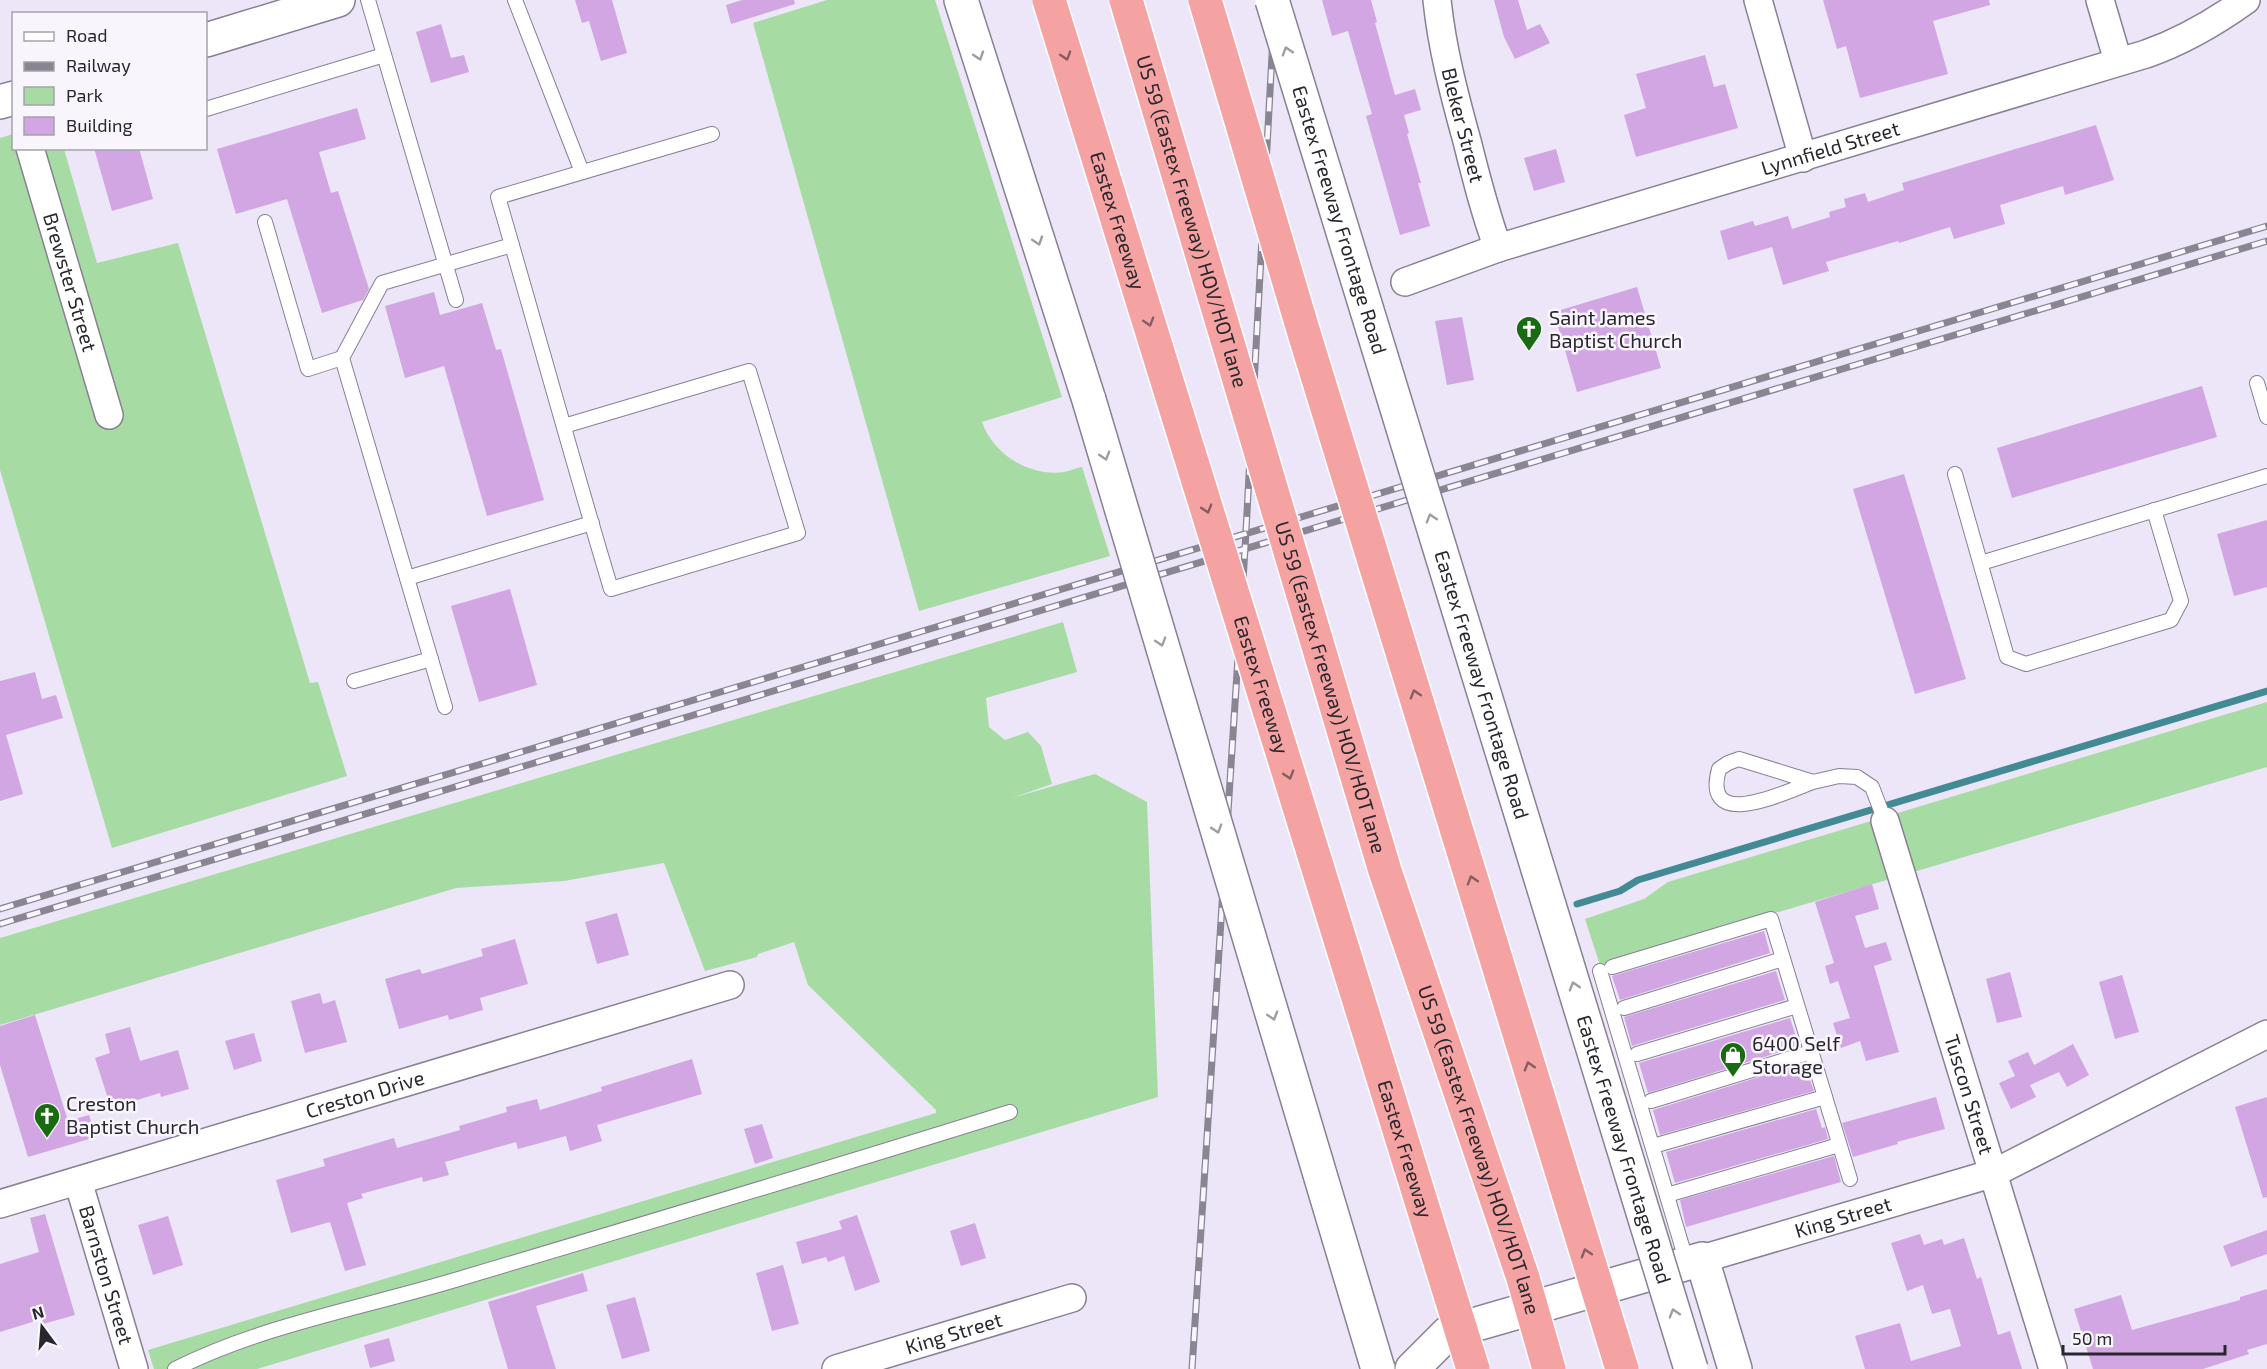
<svg xmlns="http://www.w3.org/2000/svg" width="2267" height="1369" viewBox="0 0 2267 1369" font-family="'Exo 2',sans-serif">
<rect width="100%" height="100%" fill="#ede5f8"/>
<g fill="#a7dba4">
<path d="M827,0H935L1062,397L982,422C993,454 1029,477 1064,472C1070,471 1076,468 1082,467L1110,556L919,611L753,23Z"/>
<polygon points="13,134 14,148 64,149 97,263 178,243 310,683 318,682 347,776 112,848 0,470 0,138"/>
<polygon points="1063,622 1077,672 986,698 989,727 1005,740 1028,732 1041,746 1052,784 1012,798 1095,774 1147,802 1158,1097 257,1369 154,1369 148,1350 936,1113 936,1110 808,985 794,942 758,954 757,957 705,971 664,863 564,881 456,888 0,1025 0,938"/>
<polygon points="2267,702 2267,767 1600,965 1585,919 1644,899 1668,882"/>
</g>
<g fill="none" stroke-linecap="round" stroke-linejoin="round">
<polyline stroke="#428a94" stroke-width="7" points="1577,904 1620,891 1638,880 2267,691"/>
</g>
<g fill="#d2a6e3">
<polygon points="575,0 612,0 627,53 601,61 589,21 582,23"/>
<polygon points="742,0 794,0 795,4 731,24 726,5"/>
<polygon points="1322,0 1371,0 1377,22 1375,23 1395,95 1415,89 1421,110 1404,115 1409,133 1407,134 1421,183 1418,183 1430,226 1400,235 1366,116 1372,114 1348,31 1332,36"/>
<polygon points="1494,0 1518,0 1527,30 1540,24 1550,43 1515,59 1504,37"/>
<polygon points="1823,0 1989,0 1990,5 1933,21 1948,74 1860,98 1846,46 1837,49"/>
<polygon points="441,24 451,58 464,55 469,72 431,83 416,32"/>
<polygon points="1705,55 1714,87 1725,84 1738,128 1636,157 1624,115 1646,108 1636,74"/>
<polygon points="357,108 366,139 319,152 331,193 338,191 369,289 363,300 322,313 287,199 236,214 217,149"/>
<polygon points="2096,125 2114,180 2065,195 2063,186 2000,205 2005,224 1954,239 1950,227 1899,243 1898,241 1826,262 1829,271 1783,285 1772,247 1728,260 1720,231 1753,221 1755,226 1788,216 1792,229 1830,217 1829,212 1846,207 1844,199 1865,193 1868,202 1904,190 1902,183"/>
<polygon points="94,148 139,148 153,199 112,211"/>
<polygon points="1556,149 1565,182 1534,191 1524,158"/>
<polygon points="1637,287 1661,368 1577,392 1554,312"/>
<polygon points="434,292 440,315 482,303 496,350 501,349 544,500 487,516 444,366 405,378 385,306"/>
<polygon points="1462,317 1474,380 1447,385 1435,321"/>
<polygon points="2202,386 2217,437 2012,498 1997,448"/>
<polygon points="1904,474 1966,679 1915,694 1853,489"/>
<polygon points="2267,520 2267,587 2234,596 2217,534"/>
<polygon points="510,589 537,685 479,702 451,606"/>
<polygon points="35,672 42,699 56,695 63,718 6,735 23,794 0,801 0,681"/>
<polygon points="1872,884 1879,909 1855,916 1865,948 1886,942 1892,960 1874,966 1899,1052 1866,1061 1860,1041 1841,1048 1833,1023 1850,1018 1838,981 1830,984 1825,966 1834,963 1815,902"/>
<polygon points="617,913 629,955 597,964 585,922"/>
<polygon points="1764,931 1770,953 1620,1000 1612,976"/>
<polygon points="515,939 528,984 480,998 483,1010 449,1020 448,1015 399,1029 385,979 420,969 422,974 483,956 481,949"/>
<polygon points="1776,971 1785,1000 1632,1046 1624,1017"/>
<polygon points="2010,972 2022,1017 1997,1023 1986,979"/>
<polygon points="2122,975 2139,1032 2115,1039 2099,982"/>
<polygon points="320,993 323,1004 335,1000 347,1042 305,1053 291,1001"/>
<polygon points="35,1015 68,1121 89,1115 96,1137 28,1157 0,1065 0,1026"/>
<polygon points="1790,1018 1799,1046 1648,1093 1639,1063"/>
<polygon points="130,1027 140,1061 178,1050 189,1089 161,1097 160,1093 111,1108 95,1058 110,1053 105,1034"/>
<polygon points="254,1033 262,1061 234,1070 225,1041"/>
<polygon points="2073,1044 2089,1075 2067,1087 2059,1072 2030,1085 2036,1097 2011,1109 1999,1083 2015,1076 2008,1061 2028,1052 2034,1065"/>
<polygon points="692,1059 702,1094 597,1125 602,1141 570,1151 566,1136 518,1149 516,1142 445,1162 449,1175 423,1182 422,1177 361,1194 363,1198 347,1203 366,1265 345,1271 330,1222 291,1233 276,1180 325,1166 323,1159 394,1138 397,1148 460,1130 459,1126 507,1112 506,1107 537,1099 540,1110 602,1091 601,1087"/>
<polygon points="1804,1063 1814,1091 1660,1135 1653,1110"/>
<polygon points="1936,1097 1945,1129 1897,1142 1898,1144 1853,1157 1842,1123"/>
<polygon points="2267,1097 2267,1197 2263,1198 2235,1107"/>
<polygon points="1816,1109 1822,1128 1825,1127 1828,1139 1675,1183 1666,1152"/>
<polygon points="762,1124 773,1158 755,1164 744,1129"/>
<polygon points="1834,1156 1841,1182 1686,1227 1680,1200"/>
<polygon points="45,1214 75,1315 43,1324 42,1319 0,1332 0,1264 39,1252 30,1218"/>
<polygon points="857,1215 880,1282 855,1291 844,1256 828,1262 826,1257 802,1264 796,1242 842,1229 839,1221"/>
<polygon points="168,1216 183,1265 153,1275 138,1225"/>
<polygon points="975,1223 986,1258 961,1266 950,1231"/>
<polygon points="2267,1230 2267,1254 2231,1267 2223,1246"/>
<polygon points="1920,1234 1924,1245 1942,1239 1944,1245 1964,1238 1977,1279 1981,1277 1998,1335 2010,1331 2022,1369 1865,1369 1855,1336 1900,1323 1911,1361 1961,1346 1950,1309 1932,1314 1923,1285 1907,1291 1891,1243"/>
<polygon points="783,1265 799,1324 772,1331 756,1273"/>
<polygon points="583,1273 588,1291 536,1306 556,1369 508,1369 488,1302"/>
<polygon points="2267,1289 2267,1344 2247,1350 2249,1354 2203,1369 2093,1369 2074,1309 2121,1295 2132,1330 2240,1300 2240,1297"/>
<polygon points="635,1297 650,1351 622,1359 606,1305"/>
<polygon points="389,1338 395,1361 370,1368 364,1345"/>
</g>
<g fill="none" stroke-linecap="round" stroke-linejoin="round">
<g stroke="#888192" stroke-width="16">
<g id="lane">
<polyline points="368,0 456,300"/>
<polyline points="515,0 582,172"/>
<polyline points="206,109 384,55"/>
<polyline points="265,222 308,369 342,358"/>
<polyline points="2257,383 2267,417"/>
<path d="M564,426L749,371L798,533L611,589C572,459 536,327 498,197L712,134"/>
<polyline points="1955,474 2007,657 2026,664 2171,620 2181,601 2154,510"/>
<polyline points="1981,563 2267,476"/>
<polyline points="407,578 592,523"/>
<polyline points="354,681 431,659"/>
<polyline points="445,707 342,358 382,283 512,245"/>
<path d="M1813,782C1787,791 1701,834 1719,769L1728,763L1739,759L1813,782L1839,776L1857,777L1872,787L1885,821"/>
<polyline points="1612,967 1771,919 1850,1179"/>
<polyline points="1600,971 1687,1263"/>
<polyline points="1624,1008 1783,959"/>
<polyline points="1637,1054 1797,1006"/>
<polyline points="1651,1101 1811,1052"/>
<polyline points="1653,1146 1825,1097"/>
<polyline points="1667,1195 1839,1145"/>
<path d="M175,1369C263,1325 362,1308 455,1280C640,1225 825,1170 1010,1112"/>
</g>
</g>
<g stroke="#888192" stroke-width="30">
<g id="street">
<path id="s1" d="M1437,0C1442,48 1454,94 1467,141C1476,177 1485,213 1498,248"/>
<polyline points="1758,0 1803,158"/>
<polyline points="2100,0 2118,61"/>
<path id="s2" d="M30,148L109,415"/>
<path id="s3" d="M1405,282L1498,248L2146,54C2183,41 2214,23 2246,0"/>
<path id="s4" d="M1885,821L2053,1369"/>
<path id="s5" d="M78,1181L134,1369"/>
<path id="s6" d="M0,1204L730,985"/>
<path id="s7" d="M1702,1259L1994,1173L2267,1034"/>
<path id="s8" d="M836,1369L1072,1298"/>
</g>
</g>
<g stroke="#888192" stroke-width="36">
<g id="secondary">
<polyline points="961,0 1089,400"/>
<polyline points="206,40 338,0"/>
<polyline points="0,102 14,98"/>
<polyline points="1412,1369 1449,1332 1702,1259 1735,1369"/>
</g>
</g>
<use href="#lane" stroke="#fff" stroke-width="14"/>
<use href="#street" stroke="#fff" stroke-width="27"/>
<use href="#secondary" stroke="#fff" stroke-width="33"/>
<g stroke="#8a8592" stroke-width="7">
<g id="rail">
<polyline points="0,909 2267,226"/>
<polyline points="0,924 2267,241"/>
<polyline points="1192,1369 1245,549 1275,0"/>
</g>
</g>
<use href="#rail" stroke="#f8f5fc" stroke-width="4.5" stroke-dasharray="14" stroke-linecap="butt"/>
<g stroke="#888192" stroke-width="36" stroke-linecap="butt">
<g id="secondary-bridge">
<path id="s9" d="M1272,0L1691,1369"/>
<polyline points="1089,400 1378,1369"/>
</g>
</g>
<g stroke="#fff" stroke-width="36" stroke-linecap="butt">
<g id="highway-bridge">
<path id="s10" d="M1049,0L1473,1369"/>
<path id="s11" d="M1126,0L1385,871L1523,1278L1549,1369"/>
<polyline points="1205,0 1304,333 1622,1369"/>
</g>
</g>
<use href="#secondary-bridge" stroke="#fff" stroke-width="33"/>
<use href="#highway-bridge" stroke="#f4a3a2" stroke-width="33"/>
</g>
<defs><path id="oneway-chevron" d="M-2-3.5L2.5 0L-2 3.5" fill="none" stroke-width="1.6" stroke-linecap="round" stroke-linejoin="round" transform="scale(1.5)"/></defs>
<g stroke="#9f9da0">
<use href="#oneway-chevron" transform="translate(1287 51) rotate(-107)"/>
<use href="#oneway-chevron" transform="translate(979 56) rotate(72)"/>
<use href="#oneway-chevron" transform="translate(1038 241) rotate(72)"/>
<use href="#oneway-chevron" transform="translate(1105 456) rotate(73)"/>
<use href="#oneway-chevron" transform="translate(1431 518) rotate(-107)"/>
<use href="#oneway-chevron" transform="translate(1161 642) rotate(73)"/>
<use href="#oneway-chevron" transform="translate(1217 829) rotate(73)"/>
<use href="#oneway-chevron" transform="translate(1574 986) rotate(-107)"/>
<use href="#oneway-chevron" transform="translate(1273 1016) rotate(73)"/>
<use href="#oneway-chevron" transform="translate(1674 1313) rotate(-107)"/>
</g>
<g stroke="#845e62">
<use href="#oneway-chevron" transform="translate(1066 56) rotate(73)"/>
<use href="#oneway-chevron" transform="translate(1149 322) rotate(73)"/>
<use href="#oneway-chevron" transform="translate(1207 509) rotate(73)"/>
<use href="#oneway-chevron" transform="translate(1415 694) rotate(-107)"/>
<use href="#oneway-chevron" transform="translate(1289 775) rotate(73)"/>
<use href="#oneway-chevron" transform="translate(1472 880) rotate(-107)"/>
<use href="#oneway-chevron" transform="translate(1529 1066) rotate(-107)"/>
<use href="#oneway-chevron" transform="translate(1586 1253) rotate(-107)"/>
</g>
<defs>
<g id="church-pin" transform="scale(1.35)"><path d="M0 17L-7.5 6A9.5 9.5 0 1 1 7.5 6Z" fill="#196b11" stroke="#f8f5fc"/><path d="M-1.2-6h2.4v3.5h3.3v2.4h-3.3V6h-2.4V-.1h-3.3v-2.4h3.3Z" fill="#fff"/></g>
<g id="shop-pin" transform="scale(1.35)"><path d="M0 17L-7.5 6A9.5 9.5 0 1 1 7.5 6Z" fill="#196b11" stroke="#f8f5fc"/><path d="M-5-2.5h2.3a2.7 3.5 0 0 1 5.4 0H5L5.5 6h-11ZM-1.5-2.5h3a1.5 2.3 0 0 0-3 0Z" fill="#fff"/></g>
</defs>
<g fill-rule="evenodd">
<use href="#church-pin" x="1529" y="329"/>
<use href="#shop-pin" x="1733" y="1055"/>
<use href="#church-pin" x="47" y="1116"/>
</g>
<g text-anchor="middle" stroke-width="5" stroke-linejoin="round" paint-order="stroke">
<g font-size="20" fill="#29262d" stroke="#f8f5fc">
<text dy="7" stroke="none"><textPath href="#s1" startOffset="128">Bleker Street</textPath></text>
<text dy="7" stroke="none"><textPath href="#s3" startOffset="446">Lynnfield Street</textPath></text>
<text dy="7" stroke="none"><textPath href="#s10" startOffset="231">Eastex Freeway</textPath></text>
<text dy="7" stroke="none"><textPath href="#s9" startOffset="230">Eastex Freeway Frontage Road</textPath></text>
<text dy="7" stroke="none"><textPath href="#s11" startOffset="231">US 59 (Eastex Freeway) HOV/HOT lane</textPath></text>
<text dy="7" stroke="none"><textPath href="#s2" startOffset="140">Brewster Street</textPath></text>
<text dy="7" stroke="none"><textPath href="#s10" startOffset="717">Eastex Freeway</textPath></text>
<text dy="7" stroke="none"><textPath href="#s9" startOffset="716">Eastex Freeway Frontage Road</textPath></text>
<text dy="7" stroke="none"><textPath href="#s11" startOffset="717">US 59 (Eastex Freeway) HOV/HOT lane</textPath></text>
<text dy="7" stroke="none"><textPath href="#s6" startOffset="381">Creston Drive</textPath></text>
<text dy="7" stroke="none"><textPath href="#s4" startOffset="286">Tuscon Street</textPath></text>
<text dy="7" stroke="none"><textPath href="#s10" startOffset="1203">Eastex Freeway</textPath></text>
<text dy="7" stroke="none"><textPath href="#s9" startOffset="1202">Eastex Freeway Frontage Road</textPath></text>
<text dy="7" stroke="none"><textPath href="#s11" startOffset="1203">US 59 (Eastex Freeway) HOV/HOT lane</textPath></text>
<text dy="7" stroke="none"><textPath href="#s7" startOffset="147">King Street</textPath></text>
<text dy="7" stroke="none"><textPath href="#s5" startOffset="98">Barnston Street</textPath></text>
<text dy="7" stroke="none"><textPath href="#s8" startOffset="123">King Street</textPath></text>
</g>
<g font-size="20" fill="#29262d" stroke="#f8f5fc" text-anchor="start">
<text x="1549" y="325">Saint James<tspan x="1549" dy="23">Baptist Church</tspan></text>
<text x="1752" y="1051">6400 Self<tspan x="1752" dy="23">Storage</tspan></text>
<text x="66" y="1111">Creston<tspan x="66" dy="23">Baptist Church</tspan></text>
</g>
</g>
<rect x="12" y="12" width="195" height="138" fill="#f8f5fc" stroke="#a5a2a9" stroke-width="1.5"/>
<rect x="24" y="32" width="30" height="9" fill="#ffffff" stroke="#a5a2a9" stroke-width="1.5"/>
<text x="66" y="42" font-size="18" fill="#29262d">Road</text>
<rect x="24" y="62" width="30" height="9" fill="#8a8592" stroke="#a5a2a9" stroke-width="1.5"/>
<text x="66" y="72" font-size="18" fill="#29262d">Railway</text>
<rect x="24" y="87" width="30" height="18" fill="#a7dba4" stroke="#a5a2a9" stroke-width="1.5"/>
<text x="66" y="102" font-size="18" fill="#29262d">Park</text>
<rect x="24" y="117" width="30" height="18" fill="#d2a6e3" stroke="#a5a2a9" stroke-width="1.5"/>
<text x="66" y="132" font-size="18" fill="#29262d">Building</text>
<g transform="translate(42 1327) rotate(344)" stroke="#f8f5fc" stroke-width="4.5" paint-order="stroke">
<path d="M0-4.5L10 22L0 15L-10 22Z" fill="#29262d"/>
<text y="-9" font-size="16" font-weight="bold" text-anchor="middle" fill="#29262d">N</text>
</g>
<path d="M2063 1345v9h162v-9" fill="none" stroke="#29262d" stroke-width="3"/>
<text x="2072" y="1345" font-size="18" fill="#29262d" stroke="#f8f5fc" stroke-width="4.5" paint-order="stroke">50 m</text>
</svg>
